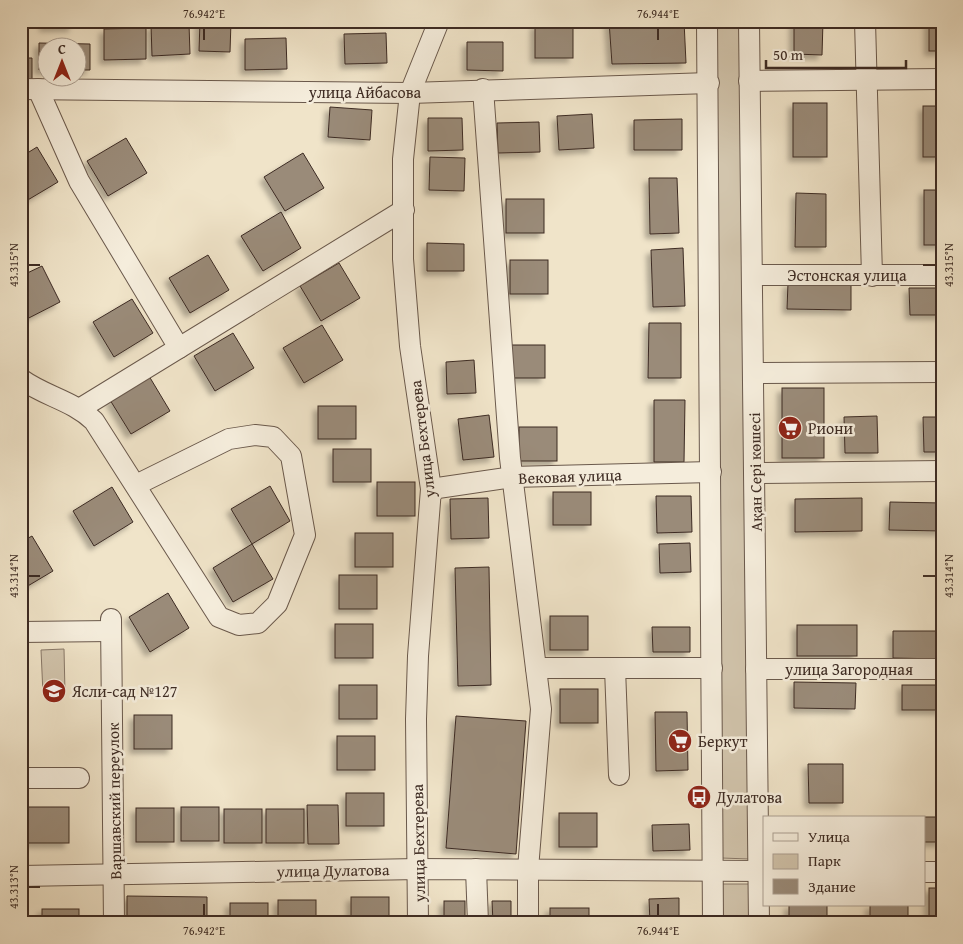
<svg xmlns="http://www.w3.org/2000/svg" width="963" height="944" viewBox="0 0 963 944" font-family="'Gentium Book Plus',serif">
<defs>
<filter id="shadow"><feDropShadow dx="-4.5" dy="4.5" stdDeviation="2.5" flood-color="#0004"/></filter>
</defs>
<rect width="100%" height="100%" fill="#f0e4c9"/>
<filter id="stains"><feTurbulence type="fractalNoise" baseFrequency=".004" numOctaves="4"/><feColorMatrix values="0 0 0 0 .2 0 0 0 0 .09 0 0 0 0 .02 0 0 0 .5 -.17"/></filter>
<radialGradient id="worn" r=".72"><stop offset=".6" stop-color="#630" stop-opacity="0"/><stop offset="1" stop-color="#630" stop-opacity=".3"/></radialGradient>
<g fill="#d2c5ad" stroke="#887868">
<polygon points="713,21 743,21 750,859 721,858"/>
<polygon points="64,649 65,693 43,694 41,650"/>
<polygon points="713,884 758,884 759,923 714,923"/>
</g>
<g fill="#9a8b79" stroke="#3d2b23" filter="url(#shadow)">
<rect x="44" y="21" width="29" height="6"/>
<polygon points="200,21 231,21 230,52 199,51"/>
<polygon points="609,21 684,21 686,63 612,64"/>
<polygon points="794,21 823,21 822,55 794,54"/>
<rect x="929" y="21" width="13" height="30"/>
<polygon points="189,24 190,54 152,56 151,25"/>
<rect x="535" y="24" width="38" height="34"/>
<polygon points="146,28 146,59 104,60 104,29"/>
<polygon points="386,33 387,63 345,64 344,34"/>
<polygon points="286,38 287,69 245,70 245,39"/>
<polygon points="467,42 503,42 503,71 467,70"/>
<polygon points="39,43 90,44 90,70 78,70 78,48 48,48 48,70 39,70"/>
<polygon points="21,58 32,58 32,80 21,79"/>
<rect x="793" y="103" width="34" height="54"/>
<rect x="923" y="106" width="19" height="51"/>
<polygon points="330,107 372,110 370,140 328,137"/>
<polygon points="592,114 594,148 559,150 557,116"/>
<polygon points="428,118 462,118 463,150 428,151"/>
<polygon points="682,119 682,150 634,150 634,120"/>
<polygon points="539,122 540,152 498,153 497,123"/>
<polygon points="126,138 147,173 108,196 87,161"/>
<polygon points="37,147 58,182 21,204 21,157"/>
<polygon points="303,153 324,188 285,211 264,177"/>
<polygon points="430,157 465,158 464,191 429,190"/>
<polygon points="649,178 677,178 679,233 650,234"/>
<rect x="924" y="190" width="18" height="55"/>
<polygon points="796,193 826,194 826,247 795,247"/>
<rect x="506" y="199" width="38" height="34"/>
<polygon points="281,212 301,248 263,271 241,236"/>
<polygon points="427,243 464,244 464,271 427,271"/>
<polygon points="683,248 685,306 653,307 651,250"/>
<polygon points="208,255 229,290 190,313 169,278"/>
<rect x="510" y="260" width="38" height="34"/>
<polygon points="339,263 360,298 321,321 300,286"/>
<polygon points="42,266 60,302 21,322 21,276"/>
<polygon points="788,283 851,284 851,310 787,309"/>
<polygon points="909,288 942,288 942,315 910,315"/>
<polygon points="132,299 153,333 114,357 93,322"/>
<polygon points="649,323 681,323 681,378 648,378"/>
<polygon points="322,325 343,360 304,383 283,348"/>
<polygon points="233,333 254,368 215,391 194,356"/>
<rect x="507" y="345" width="38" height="33"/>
<polygon points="474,360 476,393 447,394 446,362"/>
<polygon points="149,376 170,411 131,434 110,400"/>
<rect x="782" y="388" width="42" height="70"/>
<polygon points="654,400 685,400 684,462 654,462"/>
<rect x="318" y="406" width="38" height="33"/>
<polygon points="489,415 494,457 463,460 458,419"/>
<polygon points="877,416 878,453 845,453 844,417"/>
<polygon points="923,417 942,417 942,452 924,452"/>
<rect x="519" y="427" width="38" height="34"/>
<rect x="333" y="449" width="38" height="33"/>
<rect x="377" y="482" width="38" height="34"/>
<polygon points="270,486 290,521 252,544 231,509"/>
<polygon points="112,487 133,522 94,546 73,511"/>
<rect x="553" y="492" width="38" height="33"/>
<polygon points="656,496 691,496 692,532 657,533"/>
<polygon points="488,498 489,538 451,539 450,499"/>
<polygon points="862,498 862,531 795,532 795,499"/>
<polygon points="890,502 942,503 942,531 889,530"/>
<rect x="355" y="533" width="38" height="34"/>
<polygon points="32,536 53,571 21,590 21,542"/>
<polygon points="690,543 691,572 660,573 659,544"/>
<polygon points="252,544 273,579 233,602 213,568"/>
<polygon points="489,567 491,685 458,686 455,568"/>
<rect x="339" y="575" width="38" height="34"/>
<polygon points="168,593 189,628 150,652 129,617"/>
<rect x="550" y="616" width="38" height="34"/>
<rect x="335" y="624" width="38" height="34"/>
<rect x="797" y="625" width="60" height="31"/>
<polygon points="652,627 690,627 690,652 653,652"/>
<polygon points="893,631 942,631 942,659 893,658"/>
<rect x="21" y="637" width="2" height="24"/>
<polygon points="794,682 856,683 855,709 794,708"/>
<rect x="339" y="685" width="38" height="34"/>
<rect x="902" y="685" width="40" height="25"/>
<rect x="560" y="689" width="38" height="34"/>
<polygon points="655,712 687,712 688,770 656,771"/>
<rect x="134" y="715" width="38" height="34"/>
<polygon points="456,716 526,721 516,854 446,848"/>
<rect x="337" y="736" width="38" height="34"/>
<polygon points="808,764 843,764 843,803 809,803"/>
<rect x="346" y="793" width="38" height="33"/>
<polygon points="307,805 338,805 339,844 308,844"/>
<rect x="21" y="807" width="48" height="36"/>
<rect x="181" y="807" width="38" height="34"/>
<rect x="136" y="808" width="38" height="34"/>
<rect x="224" y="809" width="38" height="34"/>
<rect x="266" y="809" width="38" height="34"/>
<rect x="559" y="813" width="38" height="34"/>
<polygon points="886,817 942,817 942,842 924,842 924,818"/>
<polygon points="689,824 690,850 653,851 652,825"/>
<rect x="929" y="888" width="13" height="34"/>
<polygon points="127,896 207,897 207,922 127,921"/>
<rect x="351" y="897" width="38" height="26"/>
<polygon points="679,898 679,923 650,923 649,899"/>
<rect x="278" y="900" width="38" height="23"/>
<rect x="444" y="901" width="21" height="22"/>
<polygon points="492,901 511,901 511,923 493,923"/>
<rect x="230" y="903" width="38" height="20"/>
<rect x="789" y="905" width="38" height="14"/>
<rect x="870" y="905" width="38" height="13"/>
<rect x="550" y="908" width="39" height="15"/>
<rect x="42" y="909" width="37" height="14"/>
</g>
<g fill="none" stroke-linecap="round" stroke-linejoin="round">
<g stroke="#6a594c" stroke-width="22">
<g id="minor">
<polyline points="707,21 713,923"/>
<polyline points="749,21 759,923"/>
<polyline points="865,21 872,276"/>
<polyline points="749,81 942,79"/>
<polyline points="21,89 410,93 709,83"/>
<polyline points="38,89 79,181 179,348"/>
<polyline points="483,89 510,458 541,709 528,869 528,923"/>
<polyline points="753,275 942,275"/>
<polyline points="753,373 942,372"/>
<path d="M21,379C46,397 72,400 94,421L219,617L239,625L258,623L277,604L305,535L291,456L273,437L255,435L229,439L136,485"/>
<polyline points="81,408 404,210"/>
<polyline points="755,473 942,471"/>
<polyline points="431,489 512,477 711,472"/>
<polyline points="111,619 114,923"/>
<polyline points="21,632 111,631"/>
<polyline points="536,668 712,668"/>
<polyline points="615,668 619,775"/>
<polyline points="756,669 942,669"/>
<polyline points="21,778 79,778"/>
<polyline points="476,869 478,923"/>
<polyline points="924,872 942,872"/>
<polyline points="21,876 418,869 764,871"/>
<polyline points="418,923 416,719 418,656 431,489 410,346 403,259 403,159 410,93 439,21"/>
</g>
</g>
<use href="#minor" stroke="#f5eddc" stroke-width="20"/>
</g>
<path fill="none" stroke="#3d2b23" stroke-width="2" d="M204,28V40M658,28V40M28,265H40M923,265H936M28,576H40M923,576H936M28,887H40M204,904V916M658,904V916"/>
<defs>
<g id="supermarket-disc" transform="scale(1.25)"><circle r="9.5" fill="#8f2418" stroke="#f5eddc"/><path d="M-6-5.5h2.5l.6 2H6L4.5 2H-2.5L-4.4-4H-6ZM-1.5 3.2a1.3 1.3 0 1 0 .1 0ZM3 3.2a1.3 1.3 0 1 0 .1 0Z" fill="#fff"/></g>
<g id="school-disc" transform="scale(1.25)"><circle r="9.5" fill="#8f2418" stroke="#f5eddc"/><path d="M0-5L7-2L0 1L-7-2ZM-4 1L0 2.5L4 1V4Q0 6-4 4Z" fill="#fff"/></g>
<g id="bus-disc" transform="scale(1.25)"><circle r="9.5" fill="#8f2418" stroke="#f5eddc"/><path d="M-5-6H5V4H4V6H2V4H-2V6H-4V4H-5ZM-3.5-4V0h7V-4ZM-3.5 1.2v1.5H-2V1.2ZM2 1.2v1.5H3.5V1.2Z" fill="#fff"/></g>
</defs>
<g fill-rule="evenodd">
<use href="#supermarket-disc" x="790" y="428"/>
<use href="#school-disc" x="54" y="691"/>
<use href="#supermarket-disc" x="680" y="741"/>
<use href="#bus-disc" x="699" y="797"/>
</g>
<g text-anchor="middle" stroke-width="5" stroke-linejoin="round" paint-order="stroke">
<g font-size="16" fill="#3d2b23" stroke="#f5eddc">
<text x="365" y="98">улица Айбасова</text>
<text x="847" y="281">Эстонская улица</text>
<text transform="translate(422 439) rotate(-97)" y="6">улица Бехтерева</text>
<text transform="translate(755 472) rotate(-91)" y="6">Ақан Сері көшесі</text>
<text transform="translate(570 476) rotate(-2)" y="6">Вековая улица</text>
<text x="849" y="675">улица Загородная</text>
<text transform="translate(114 801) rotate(-91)" y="6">Варшавский переулок</text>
<text transform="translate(418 843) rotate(-91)" y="6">улица Бехтерева</text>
<text transform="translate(333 870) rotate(-1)" y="6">улица Дулатова</text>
</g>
<g font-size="16" fill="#3d2b23" stroke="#f5eddc" text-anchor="start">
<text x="808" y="434">Риони</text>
<text x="72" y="697">Ясли-сад №127</text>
<text x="698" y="747">Беркут</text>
<text x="716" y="803">Дулатова</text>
</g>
</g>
<rect width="963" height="944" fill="none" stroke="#f0e4c9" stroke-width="55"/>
<rect x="763" y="816" width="162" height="90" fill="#f5eddc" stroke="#ab9f92"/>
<rect x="773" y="833" width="25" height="8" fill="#f5eddc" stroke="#ab9f92"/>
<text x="808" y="842" font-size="15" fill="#3d2b23">Улица</text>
<rect x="773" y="854" width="25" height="15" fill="#d2c5ad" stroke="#ab9f92"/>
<text x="808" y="866" font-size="15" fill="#3d2b23">Парк</text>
<rect x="773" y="879" width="25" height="15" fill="#9a8b79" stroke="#ab9f92"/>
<text x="808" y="892" font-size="15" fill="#3d2b23">Здание</text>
<g transform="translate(62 62)"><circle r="24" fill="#f5eddc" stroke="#ab9f92"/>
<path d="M0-4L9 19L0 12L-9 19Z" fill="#8f2418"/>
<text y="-8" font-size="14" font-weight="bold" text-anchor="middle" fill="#3d2b23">С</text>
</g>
<path d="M766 60v8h140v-8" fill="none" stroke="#3d2b23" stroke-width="2.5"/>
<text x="773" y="60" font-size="15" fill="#3d2b23" stroke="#f5eddc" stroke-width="4" paint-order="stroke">50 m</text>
<rect x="28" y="28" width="908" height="888" fill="none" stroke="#3d2b23" stroke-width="2"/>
<g font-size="12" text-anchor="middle" fill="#3d2b23">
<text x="204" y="18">76.942°E</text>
<text x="658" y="18">76.944°E</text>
<text transform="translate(14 265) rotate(-90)" y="4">43.315°N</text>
<text transform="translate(949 265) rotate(-90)" y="4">43.315°N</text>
<text transform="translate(14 576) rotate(-90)" y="4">43.314°N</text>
<text transform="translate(949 576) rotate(-90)" y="4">43.314°N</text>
<text transform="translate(14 887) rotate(-90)" y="4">43.313°N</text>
<text x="204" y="935">76.942°E</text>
<text x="658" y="935">76.944°E</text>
</g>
<rect width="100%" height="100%" filter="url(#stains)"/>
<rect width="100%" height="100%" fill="url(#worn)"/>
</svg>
